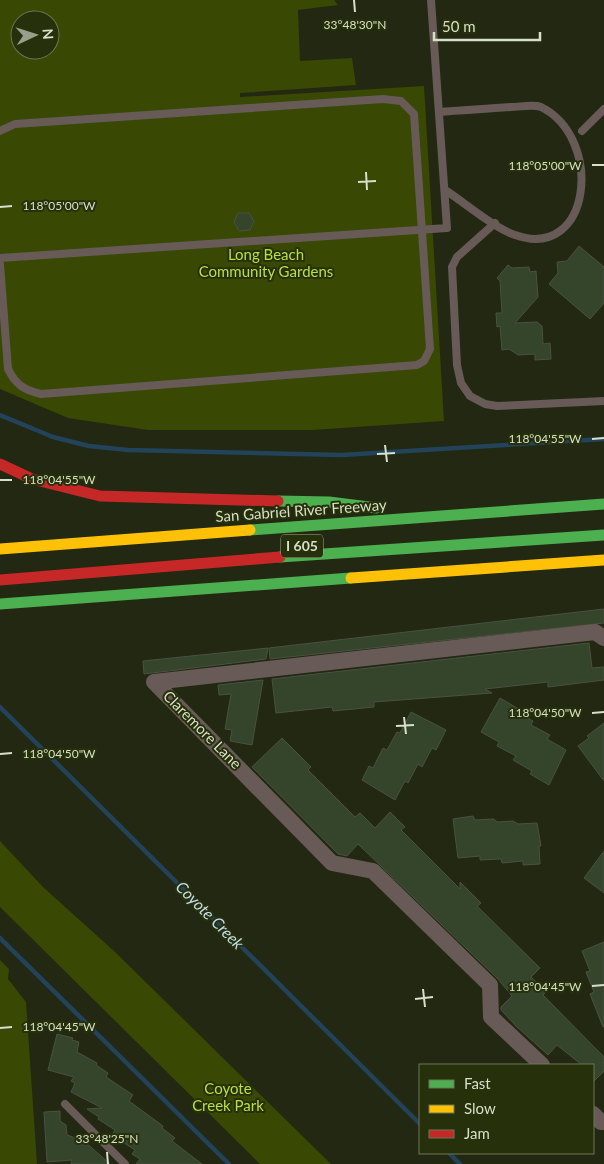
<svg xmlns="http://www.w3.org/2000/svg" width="604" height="1164" viewBox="0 0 604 1164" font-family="Lato,sans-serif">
<rect width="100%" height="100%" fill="#222812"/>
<g fill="#394802" fill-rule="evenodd">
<path d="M0,0H334L338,5L298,10L300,61L352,58L356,85L240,93V97L424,86L444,421L313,430H148L68,418L0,389ZM20,20H50V50H20Z"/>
<polygon points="0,841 43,887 114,951 331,1164 260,1164 0,907"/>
<polygon points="0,960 9,969 8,979 26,1002 37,1164 0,1164"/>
</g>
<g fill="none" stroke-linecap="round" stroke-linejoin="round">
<g stroke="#22435a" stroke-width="4.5">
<polyline points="0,415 53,437 89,446 128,450 342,455 604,439"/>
<polyline points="0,707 420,1124"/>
<polyline points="0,938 229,1164"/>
<polyline points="449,1153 460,1164"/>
</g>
</g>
<g fill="#35452c" stroke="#4a5141">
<polygon points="238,213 249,213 254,221 250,230 239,231 234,222"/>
<polygon points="579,246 604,267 604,303 590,319 549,284 558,273 557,262 567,261"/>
<polygon points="508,265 512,268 529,267 530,272 536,271 538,297 515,323 537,322 542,326 543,344 550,343 551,359 535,360 535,354 518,355 509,349 502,350 500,326 497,327 496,313 502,313 500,281 497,278"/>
<polygon points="604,609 604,623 270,659 269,648"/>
<polygon points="589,643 592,668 604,667 604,680 548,687 548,682 485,689 492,693 374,702 374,707 333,711 332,707 276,713 272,679"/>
<polygon points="268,648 266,659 144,674 143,661"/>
<polygon points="263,680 252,745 230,741 232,730 225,729 231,694 219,695 218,685"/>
<polygon points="500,698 517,708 515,711 533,721 531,725 550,735 547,739 566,750 549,785 530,774 532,771 513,760 516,756 497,746 499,742 481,732"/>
<polygon points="411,712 446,730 436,750 432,748 422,767 418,764 408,783 405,781 395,800 362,780 369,766 373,768 383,748 387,750 397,732 400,733"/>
<polygon points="604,723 604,781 578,746 589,738 587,736"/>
<polygon points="282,738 311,767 308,770 355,817 360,813 375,828 390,812 405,827 401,830 460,889 460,882 481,903 477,906 540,968 531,977 546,992 543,995 604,1057 604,1071 593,1082 593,1065 582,1065 557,1045 548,1055 516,1026 501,1010 501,1007 512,996 497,978 358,844 347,856 338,854 252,767"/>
<polygon points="473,816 475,820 494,819 497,822 513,821 518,824 537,823 541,846 539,846 540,864 523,865 523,861 502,863 501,859 480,860 480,856 458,858 453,819"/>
<polygon points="604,851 604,893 584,878"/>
<polygon points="604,942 604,1027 603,1027 590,994 594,992 586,972 590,971 582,951"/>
<polygon points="57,1034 73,1038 72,1040 79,1042 77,1052 97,1063 96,1065 108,1073 106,1077 133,1095 129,1101 163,1126 162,1128 175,1138 172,1141 202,1164 136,1164 140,1159 132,1154 135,1150 112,1135 115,1130 98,1119 99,1117 87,1109 102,1108 71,1092 75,1083 71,1081 74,1077 48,1070"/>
<polygon points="60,1111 60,1121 66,1125 67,1135 84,1141 110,1164 71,1164 72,1160 47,1162 44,1112"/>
</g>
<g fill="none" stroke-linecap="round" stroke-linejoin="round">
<g stroke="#685a56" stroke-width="8">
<path d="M439,112C463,110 487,109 511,107C520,107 533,104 541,107C604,138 592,262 515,235C494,228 464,202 445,190"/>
<path d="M0,131L15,124L383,99L401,101L414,114L430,349L424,361L417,365L41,394C24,390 16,385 8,369L0,264"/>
<polyline points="582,131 604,109"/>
<polyline points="495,223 457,257 452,267 457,365 461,383 470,396 485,404 497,406 604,401"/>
<polyline points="0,258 447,228 431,0"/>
<polyline points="65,1104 125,1164"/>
</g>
<g stroke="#685a56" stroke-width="16">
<polyline points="542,1065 491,1017 490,985 373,871 332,863 154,682 595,632 604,638"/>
<polyline points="593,1114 601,1122 604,1122"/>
</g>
<g stroke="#4caf50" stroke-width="11">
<polyline points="278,501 329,502 377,508"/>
<polyline points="250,530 604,504"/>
<polyline points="280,557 604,535"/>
<polyline points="0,604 351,578"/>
</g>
<g stroke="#ffc107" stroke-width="11">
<polyline points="0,549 250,530"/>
<polyline points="351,578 604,560"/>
</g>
<g stroke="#c62828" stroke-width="11">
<polyline points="0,464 32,479 100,496 278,501"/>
<polyline points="0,580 280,557"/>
</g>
</g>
<path fill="none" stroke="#d8dfca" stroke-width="2" d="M354,0L355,12M592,165H604M366,172L367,190M358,182L376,181M0,207L12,206M592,439L604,438M385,445L387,462M377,454L395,453M0,480H12M592,713L604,712M404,717L406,734M396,726L414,725M0,754L12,753M592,986L604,985M423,989L425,1007M415,999L433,997M0,1028L12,1027M107,1152L108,1164"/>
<g text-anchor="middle" stroke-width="4" stroke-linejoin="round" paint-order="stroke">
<rect fill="#26300a" stroke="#a3aa90" stroke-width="1" x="281" y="534.5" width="42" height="23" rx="4"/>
<g font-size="14" font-weight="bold" fill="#d8dfca">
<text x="302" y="551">I 605</text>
</g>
<g font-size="15" fill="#b9e03e" stroke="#26300a">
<text x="266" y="260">Long Beach<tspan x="266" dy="17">Community Gardens</tspan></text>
<text x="228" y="1094">Coyote<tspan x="228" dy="17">Creek Park</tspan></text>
</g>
<g font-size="15" fill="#d8dfca" stroke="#26300a">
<text transform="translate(301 511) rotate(-4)" y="5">San Gabriel River Freeway</text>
<text transform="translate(202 730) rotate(45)" y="5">Claremore Lane</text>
</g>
<g font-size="16" font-style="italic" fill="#c4dcef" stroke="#26300a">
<text transform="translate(210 915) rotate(45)" y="6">Coyote Creek</text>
</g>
</g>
<g font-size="12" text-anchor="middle" fill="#d8dfca" stroke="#26300a" stroke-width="4" stroke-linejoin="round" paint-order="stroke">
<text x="355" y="29">33°48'30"N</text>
<text x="545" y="170">118°05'00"W</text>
<text x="59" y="210">118°05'00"W</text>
<text x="545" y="443">118°04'55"W</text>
<text x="59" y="484">118°04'55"W</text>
<text x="545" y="717">118°04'50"W</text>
<text x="59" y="758">118°04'50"W</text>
<text x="545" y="991">118°04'45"W</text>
<text x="59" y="1031">118°04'45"W</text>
<text x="107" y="1143">33°48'25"N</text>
</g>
<rect x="419" y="1064" width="175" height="90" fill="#26300a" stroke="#6d7657"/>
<rect x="429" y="1080" width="25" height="8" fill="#4caf50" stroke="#6d7657"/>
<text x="464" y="1089" font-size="15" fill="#d8dfca">Fast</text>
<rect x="429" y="1105" width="25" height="8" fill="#ffc107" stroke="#6d7657"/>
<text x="464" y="1114" font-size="15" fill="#d8dfca">Slow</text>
<rect x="429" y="1130" width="25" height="8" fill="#c62828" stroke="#6d7657"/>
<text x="464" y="1139" font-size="15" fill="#d8dfca">Jam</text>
<g transform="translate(35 35) rotate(86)"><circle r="24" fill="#26300a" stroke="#6d7657"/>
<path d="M0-4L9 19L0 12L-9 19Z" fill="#989f8a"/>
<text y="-8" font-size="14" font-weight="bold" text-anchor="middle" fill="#d8dfca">N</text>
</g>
<path d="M434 32v8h106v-8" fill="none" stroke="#d8dfca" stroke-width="2.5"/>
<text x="442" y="32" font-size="15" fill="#d8dfca" stroke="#26300a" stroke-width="4" paint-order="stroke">50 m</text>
</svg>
